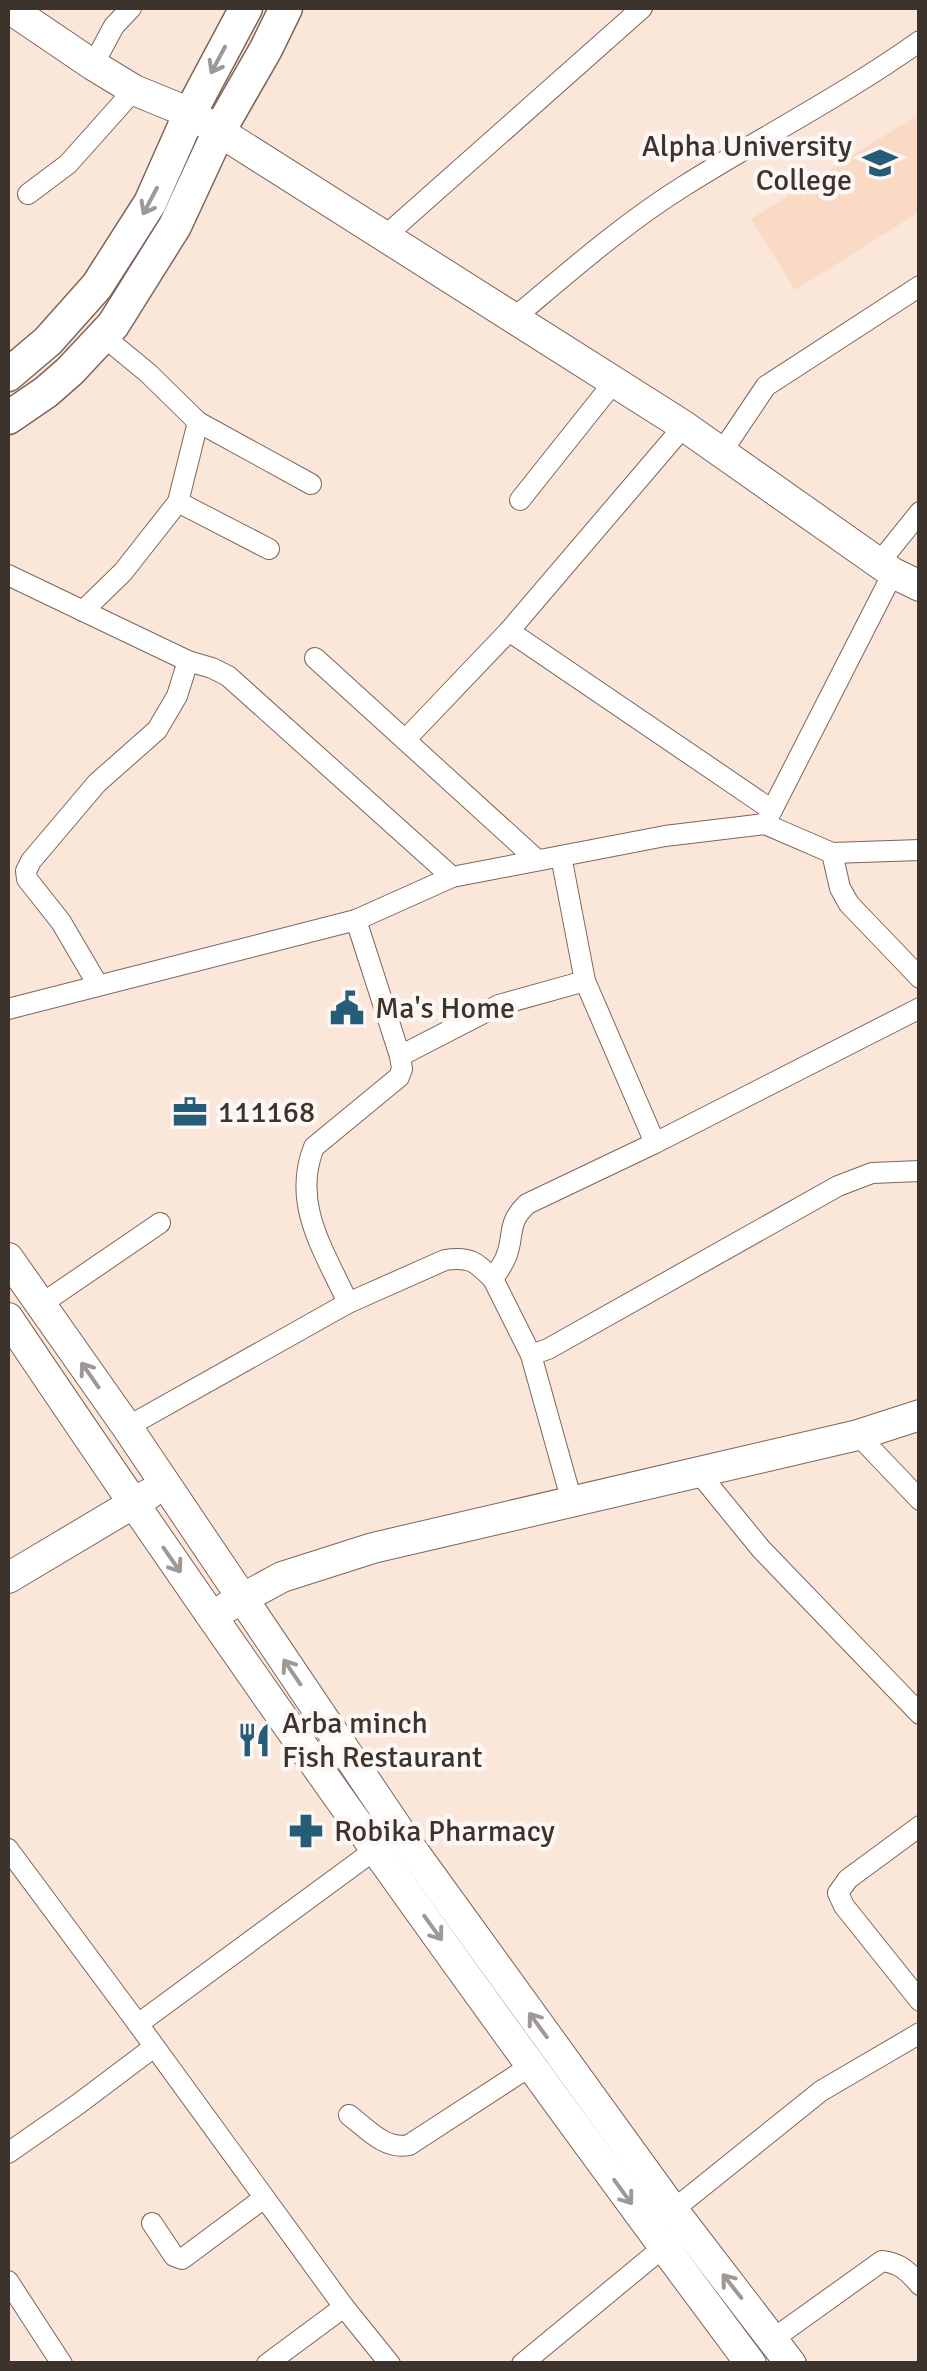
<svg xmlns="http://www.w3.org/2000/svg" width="927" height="2371" viewBox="0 0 927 2371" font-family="Signika,sans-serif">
<rect width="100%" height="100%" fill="#fbe6da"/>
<polygon fill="#fad9c5" points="919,114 919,212 795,290 751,219"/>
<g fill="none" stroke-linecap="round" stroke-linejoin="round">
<g stroke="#7d6659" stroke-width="22">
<g id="street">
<polyline points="93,65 114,26 131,8"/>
<polyline points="28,194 68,164 134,90"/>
<polyline points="384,237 642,8"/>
<path d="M514,318C569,272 623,224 684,186C762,137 844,95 920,41"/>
<polyline points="103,336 148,373 198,422 311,484"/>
<polyline points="684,426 509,631 772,810"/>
<polyline points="721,453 766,386 920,286"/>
<polyline points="520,500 614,382"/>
<polyline points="178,502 269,549"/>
<polyline points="879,563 920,512"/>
<polyline points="8,575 188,661 212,668 228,676 452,877"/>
<polyline points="83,611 123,572 178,502 198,422"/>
<polyline points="315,658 537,860"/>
<polyline points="405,740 509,631"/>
<polyline points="768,818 893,573"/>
<polyline points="832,853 840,888 849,904 920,978"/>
<polyline points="356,920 400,1056"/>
<polyline points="585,981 655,1143 920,1008"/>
<polyline points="98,985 61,922 27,879 26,871 31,861 97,783 157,730 177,696 188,661"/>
<polyline points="8,1009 356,920 452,877 665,836 765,824 832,853 920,850"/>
<polyline points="493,1279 531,1355"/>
<path d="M348,1303L445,1260C470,1256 476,1262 493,1279C497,1272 503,1265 506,1257C515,1235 506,1224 527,1204L655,1143"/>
<polyline points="40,1305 160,1223"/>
<path d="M127,1427L348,1303C325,1252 291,1204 314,1147L399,1077L402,1069L400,1056L499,1005L585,981L561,856"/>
<polyline points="858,1435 920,1500"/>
<polyline points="699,1473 761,1549 920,1714"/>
<polyline points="572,1502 531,1355 548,1349 838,1186 872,1173 920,1171"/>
<polyline points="920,1826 848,1879 838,1893 844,1906 920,2001"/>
<polyline points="8,1849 138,2024"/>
<polyline points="376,1849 138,2024 344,2307 390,2364"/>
<path d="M349,2115C367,2129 385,2150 409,2145L532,2065"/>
<polyline points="8,2153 77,2105 154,2047"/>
<polyline points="673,2210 821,2091 920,2033"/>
<polyline points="152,2223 174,2256 182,2259 264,2198"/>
<polyline points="8,2281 62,2364"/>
<path d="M773,2339L882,2261C900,2263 908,2271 920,2285"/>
<polyline points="267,2364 344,2307"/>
<polyline points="522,2364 671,2241"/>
</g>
</g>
<g stroke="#7d6659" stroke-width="32">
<g id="secondary">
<polyline points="9,8 93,65 134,90 190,113 684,426 893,573 920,586"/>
<polyline points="8,1258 127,1427 408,1844 673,2210 791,2364"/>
<path d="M8,1318C246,1673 495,2021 751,2364"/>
<polyline points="8,1578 149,1494"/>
<polyline points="227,1607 282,1577 373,1548 858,1435 920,1415"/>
</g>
</g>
<g stroke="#7d6659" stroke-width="35">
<g id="primary">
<polyline points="8,375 48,341 97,286 150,203 190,113 246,8"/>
<polyline points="8,418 46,392 70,371 113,325 175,226 219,131 266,49 286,8"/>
</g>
</g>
<use href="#street" stroke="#fff" stroke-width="20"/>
<use href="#secondary" stroke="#fff" stroke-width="30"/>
<use href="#primary" stroke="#fff" stroke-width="32"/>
</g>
<defs><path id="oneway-shaft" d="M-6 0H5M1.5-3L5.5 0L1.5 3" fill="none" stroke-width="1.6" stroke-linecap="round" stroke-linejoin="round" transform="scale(2.5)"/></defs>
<g stroke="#9e9996">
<use href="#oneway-shaft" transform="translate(218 60) rotate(118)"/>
<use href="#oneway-shaft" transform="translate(150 201) rotate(118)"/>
<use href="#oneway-shaft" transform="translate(90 1375) rotate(-125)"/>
<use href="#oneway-shaft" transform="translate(172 1560) rotate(55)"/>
<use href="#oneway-shaft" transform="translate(292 1672) rotate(-124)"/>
<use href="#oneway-shaft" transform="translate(433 1928) rotate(54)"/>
<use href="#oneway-shaft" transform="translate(538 2025) rotate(-126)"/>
<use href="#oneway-shaft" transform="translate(623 2192) rotate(54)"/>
<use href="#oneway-shaft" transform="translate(732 2286) rotate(-128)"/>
</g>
<defs>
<g id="university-bare" transform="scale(2.7)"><path d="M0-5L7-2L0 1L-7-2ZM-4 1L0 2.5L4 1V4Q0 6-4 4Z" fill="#255c77" stroke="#fcf7f4" stroke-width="2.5" paint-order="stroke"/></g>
<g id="civic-bare" transform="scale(2.7)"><path d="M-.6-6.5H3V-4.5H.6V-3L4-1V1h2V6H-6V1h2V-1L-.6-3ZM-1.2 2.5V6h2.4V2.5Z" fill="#255c77" stroke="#fcf7f4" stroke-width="2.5" paint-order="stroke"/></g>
<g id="office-bare" transform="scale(2.7)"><path d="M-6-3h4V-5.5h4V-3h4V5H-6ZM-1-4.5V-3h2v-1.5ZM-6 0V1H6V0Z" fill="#255c77" stroke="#fcf7f4" stroke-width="2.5" paint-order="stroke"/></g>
<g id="restaurant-bare" transform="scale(2.7)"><path d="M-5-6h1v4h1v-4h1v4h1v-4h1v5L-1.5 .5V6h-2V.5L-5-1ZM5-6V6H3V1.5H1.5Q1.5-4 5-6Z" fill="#255c77" stroke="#fcf7f4" stroke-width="2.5" paint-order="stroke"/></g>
<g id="pharmacy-bare" transform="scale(2.7)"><path d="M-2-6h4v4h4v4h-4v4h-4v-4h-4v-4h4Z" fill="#255c77" stroke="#fcf7f4" stroke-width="2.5" paint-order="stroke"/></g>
</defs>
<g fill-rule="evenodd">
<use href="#university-bare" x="880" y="163"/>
<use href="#civic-bare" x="347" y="1008"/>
<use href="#office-bare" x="190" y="1112"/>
<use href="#restaurant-bare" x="254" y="1740"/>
<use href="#pharmacy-bare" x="306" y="1831"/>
</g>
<g text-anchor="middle" stroke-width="9" stroke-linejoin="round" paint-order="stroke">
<g font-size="30" fill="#3d332d" stroke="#fcf7f4" text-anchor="start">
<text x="852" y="156" text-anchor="end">Alpha University<tspan x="852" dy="34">College</tspan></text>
<text x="375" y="1018">Ma's Home</text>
<text x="218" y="1122">111168</text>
<text x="282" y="1733">Arba minch<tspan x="282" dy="34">Fish Restaurant</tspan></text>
<text x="334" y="1841">Robika Pharmacy</text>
</g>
</g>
<rect width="927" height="2371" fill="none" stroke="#3d332d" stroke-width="20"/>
</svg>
